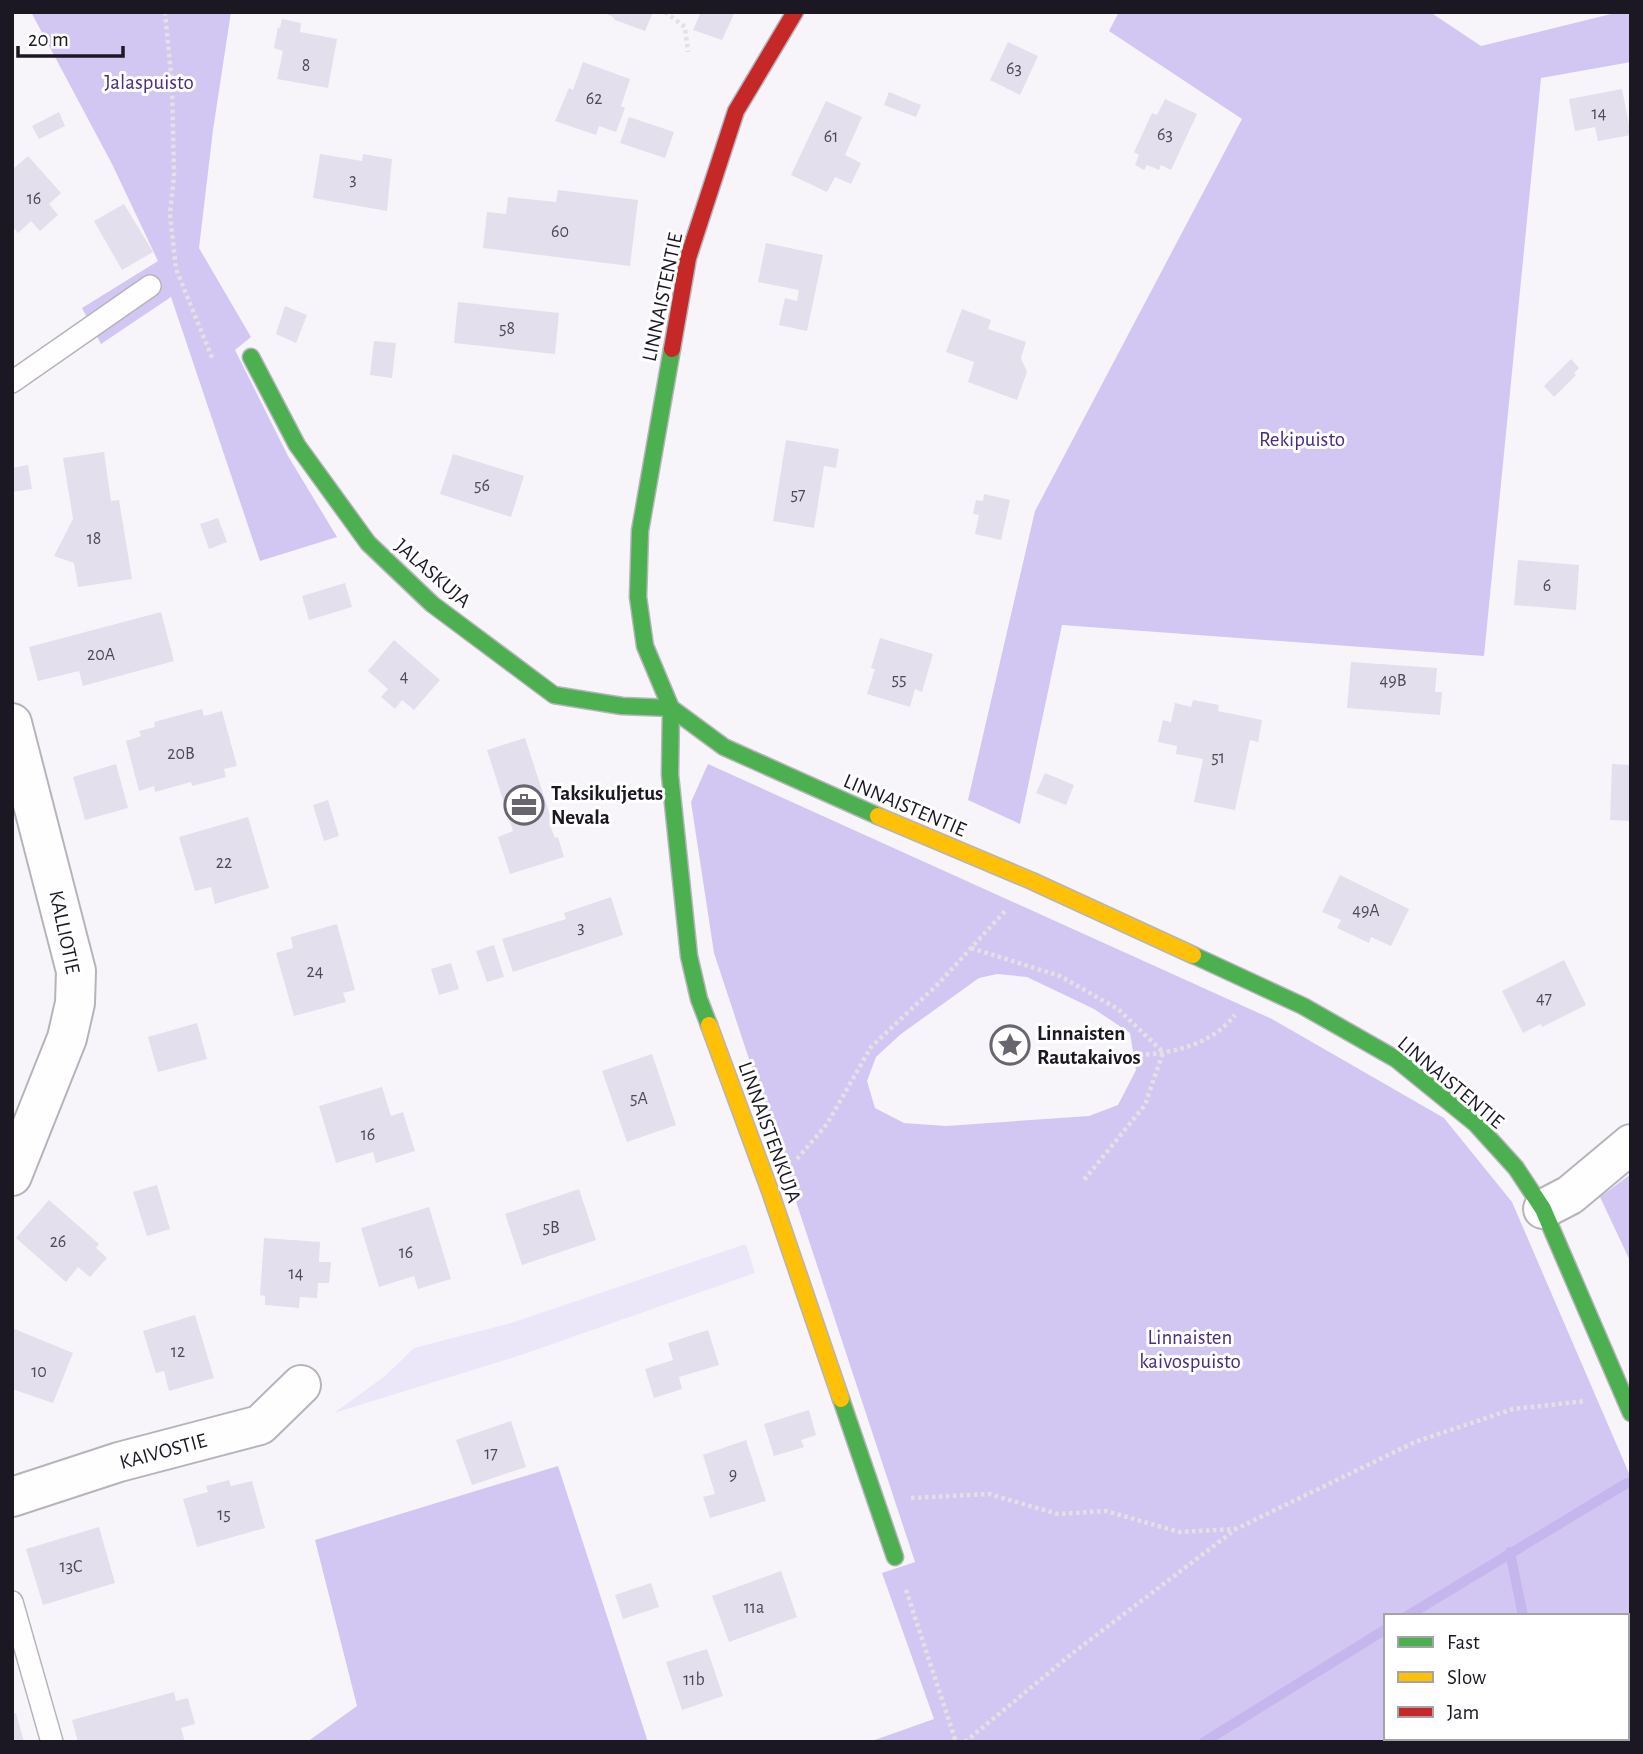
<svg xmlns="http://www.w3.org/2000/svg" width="1643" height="1754" viewBox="0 0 1643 1754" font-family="'Alegreya Sans',sans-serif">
<rect width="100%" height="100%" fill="#f7f5fa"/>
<polygon fill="#ebe7f9" points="746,1244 755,1273 521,1355 334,1413 385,1376 414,1348 511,1323"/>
<g fill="#d2c7f2" fill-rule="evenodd">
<polygon points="31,12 231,12 213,130 199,248 251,337 235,350 288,456 337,537 260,561 171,297 101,344 82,308 158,261 112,164"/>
<polygon points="1119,12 1430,12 1481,46 1619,12 1631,12 1631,62 1541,78 1484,656 1062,625 1020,824 968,800 1035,511 1242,119 1109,31"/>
<path d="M708,764L1272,1019L1444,1118L1512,1202L1631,1478V1742H869L934,1719L882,1573L915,1562L714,953L691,802ZM997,974L1027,977L1094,1009L1130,1033L1136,1070L1118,1105L1089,1116L946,1126L904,1123L875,1108L867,1081L876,1057L901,1034L979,978ZM1386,1616H1627V1738H1386Z"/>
<polygon points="1631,1174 1631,1263 1600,1197"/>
<polygon points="558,1466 648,1742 307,1742 357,1706 315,1540"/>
</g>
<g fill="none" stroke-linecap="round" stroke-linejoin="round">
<g stroke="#c5b7ed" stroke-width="10">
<polyline points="1510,1552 1523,1616"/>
<polyline points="1407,1616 1627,1483"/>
<polyline points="1548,1738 1548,1742"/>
<polyline points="1204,1742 1386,1629"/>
</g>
</g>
<g fill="#e3dfed">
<polygon points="603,12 653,12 645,31 615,20 613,17"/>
<polygon points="701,12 735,12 722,40 693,30"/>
<polygon points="282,19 301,23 300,32 337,39 328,88 277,79 283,51 274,48 278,27 280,28"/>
<polygon points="1008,42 1038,56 1020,95 990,80"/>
<polygon points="583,62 630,79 621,106 625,108 616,132 599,126 596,135 555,121 569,88 573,90"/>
<polygon points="1622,89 1631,135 1598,141 1595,127 1575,131 1569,99"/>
<polygon points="889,92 921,105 916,117 884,105"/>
<polygon points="1165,99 1197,114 1171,170 1161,165 1159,170 1147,165 1144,170 1135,165 1139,155 1134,152 1152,113 1157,115"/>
<polygon points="826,101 862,117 845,155 861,163 851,184 835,177 827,192 791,175"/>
<polygon points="59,112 65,126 39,139 32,126"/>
<polygon points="629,117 674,132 665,158 620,143"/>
<polygon points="320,154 362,161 363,154 392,159 387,211 313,198"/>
<polygon points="28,156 61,193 49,204 58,215 40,231 31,221 18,233 12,226 12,170"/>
<polygon points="558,190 638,200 630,266 483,248 487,212 506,214 508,197 556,202"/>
<polygon points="124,204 153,252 122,270 94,221"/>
<polygon points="766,243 823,255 807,331 779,325 785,298 797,301 799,290 758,282"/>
<polygon points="458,302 559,313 555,354 454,343"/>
<polygon points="285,306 307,315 296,343 276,334"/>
<polygon points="962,309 991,320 988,329 1026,342 1021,358 1027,372 1017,400 968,382 974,362 946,352"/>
<polygon points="374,341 396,343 392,378 370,375"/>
<polygon points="1571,359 1579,368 1574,373 1576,375 1554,397 1544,386"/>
<polygon points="786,440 839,449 836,468 824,466 814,528 773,521"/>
<polygon points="104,452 111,501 119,500 132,579 78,587 74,563 54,556 73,519 63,458"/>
<polygon points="453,454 524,476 511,517 440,494"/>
<polygon points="28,465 32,489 12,492 12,468"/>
<polygon points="984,494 1010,500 1001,540 975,534 979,515 973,514 976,500 983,501"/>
<polygon points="218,518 227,542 209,549 200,524"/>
<polygon points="1518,560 1579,565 1576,610 1514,605"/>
<polygon points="345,583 352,607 309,620 302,596"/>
<polygon points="161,612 174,661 83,686 79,671 38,681 29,647"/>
<polygon points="880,638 933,654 922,692 915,689 910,707 867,694 875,669 871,668"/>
<polygon points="394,640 440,680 414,710 402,700 395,709 381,697 388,689 368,671"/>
<polygon points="1351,662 1437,668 1435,692 1442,692 1440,715 1347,708"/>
<polygon points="1193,700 1219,705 1218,711 1262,720 1258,742 1250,740 1235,810 1194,802 1203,759 1176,754 1177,746 1158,742 1163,720 1171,722 1175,703 1191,707"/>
<polygon points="202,709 204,716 222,711 237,766 224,769 226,777 192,786 191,782 155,792 154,786 139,791 126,741 141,736 139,731 155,727 154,722"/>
<polygon points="525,738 553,824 550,825 555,838 558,837 564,857 510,874 498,837 513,831 487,750"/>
<polygon points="116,764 128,808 85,820 73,777"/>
<polygon points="1612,764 1631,765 1631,821 1610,820"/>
<polygon points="1045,773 1074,785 1066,805 1036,793"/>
<polygon points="328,800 339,836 324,841 313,805"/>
<polygon points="248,817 269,888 215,904 211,887 195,891 179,837"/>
<polygon points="1340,875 1409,909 1391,946 1371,937 1369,943 1337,928 1341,920 1322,912"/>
<polygon points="611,897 623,935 513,972 502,939 566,919 564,913"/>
<polygon points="337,924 355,990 343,993 346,1002 294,1016 276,953 293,948 291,937"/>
<polygon points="494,945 504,977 487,982 476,951"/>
<polygon points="1564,960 1586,1005 1542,1027 1541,1024 1523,1033 1502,991"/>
<polygon points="451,963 459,989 439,995 431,969"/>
<polygon points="197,1023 207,1059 158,1072 148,1037"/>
<polygon points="652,1054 676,1125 627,1142 602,1071"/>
<polygon points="382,1087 391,1116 403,1112 415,1151 376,1163 373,1152 336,1163 319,1106"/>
<polygon points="157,1185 170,1229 147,1236 133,1192"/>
<polygon points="579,1189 596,1240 522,1265 505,1214"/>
<polygon points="49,1200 99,1244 96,1248 107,1258 90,1277 78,1267 66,1282 16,1238"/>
<polygon points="429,1207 451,1279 418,1289 414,1276 379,1287 361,1228"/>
<polygon points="264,1238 320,1242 319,1262 331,1262 329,1283 318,1283 317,1298 300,1297 299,1308 265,1305 265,1296 260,1295"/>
<polygon points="195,1315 214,1378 169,1391 164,1371 156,1373 143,1331"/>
<polygon points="12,1328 73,1353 53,1403 12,1389"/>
<polygon points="708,1330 719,1365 679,1377 682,1389 654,1398 645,1369 673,1360 668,1343"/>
<polygon points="809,1410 816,1435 801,1440 804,1447 774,1456 764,1424"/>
<polygon points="511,1421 526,1467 472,1485 456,1440"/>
<polygon points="746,1440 766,1501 710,1518 703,1497 715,1494 703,1455"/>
<polygon points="229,1480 231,1486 252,1481 265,1528 197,1547 183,1499 208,1492 206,1486"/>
<polygon points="99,1527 115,1583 43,1605 26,1549"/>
<polygon points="781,1571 797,1617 729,1642 712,1596"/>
<polygon points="651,1583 659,1607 623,1619 615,1595"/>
<polygon points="707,1649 723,1696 682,1710 666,1662"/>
<polygon points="174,1692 176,1701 188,1698 195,1724 181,1728 185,1742 78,1742 72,1720"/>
<polygon points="16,1713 24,1742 12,1742 12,1714"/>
</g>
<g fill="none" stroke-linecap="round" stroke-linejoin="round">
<g stroke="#b6b4bb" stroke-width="24">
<g id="lane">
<polyline points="12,382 150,286"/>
<polyline points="12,1602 52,1742"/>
</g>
</g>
<g stroke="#b6b4bb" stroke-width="42">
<g id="street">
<polyline points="12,723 76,971 75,1003 67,1038 12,1176"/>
<polyline points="1543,1209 1570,1195 1631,1144"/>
<polyline points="12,1497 119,1462 260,1425 301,1385"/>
</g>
</g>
<g stroke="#b6b4bb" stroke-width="19">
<g id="fast">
<polyline points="672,349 640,531 638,597 645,646 671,708 724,747 878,816"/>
<polyline points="251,357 297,445 368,543 432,604 554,695 622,706 671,708 670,775 689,956 699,999 709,1025"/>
<polyline points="1193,955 1303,1006 1396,1059 1476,1124 1516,1168 1543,1209 1631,1413"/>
<polyline points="841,1399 895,1557"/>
</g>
</g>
<g stroke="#b6b4bb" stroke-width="19">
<g id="slow">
<polyline points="878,816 1032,881 1193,955"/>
<polyline points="709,1025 770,1191 841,1399"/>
</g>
</g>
<g stroke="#b6b4bb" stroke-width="19">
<polyline id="jam" points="672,349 688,258 736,111 795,12"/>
</g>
<g stroke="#e3e1e4" stroke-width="4.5" stroke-dasharray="3.5 3.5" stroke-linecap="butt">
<polyline points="165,12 172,84 174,176 170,214 176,269 213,360"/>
<polyline points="665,12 685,27 688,52"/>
<polyline points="971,948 1060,976 1118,1009 1163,1052 1145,1105 1084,1180"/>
<path d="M1076,1056C1130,1056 1198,1061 1235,1015"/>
<polyline points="797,1159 827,1124 871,1047 938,984 1006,910"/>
<polyline points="911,1498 989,1494 1058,1514 1106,1511 1179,1532 1236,1529"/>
<polyline points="906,1590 956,1742"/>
<polyline points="965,1742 1074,1652 1236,1529 1415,1442 1513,1409 1586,1401"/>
</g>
<use href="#lane" stroke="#fefefe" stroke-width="21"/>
<use href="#street" stroke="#fefefe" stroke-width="38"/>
<use href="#fast" stroke="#4caf50" stroke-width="16"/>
<use href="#slow" stroke="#ffc107" stroke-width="16"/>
<use href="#jam" stroke="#c62828" stroke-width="16"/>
</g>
<defs>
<g id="office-ring" transform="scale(2.0125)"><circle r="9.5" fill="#fff" stroke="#68656f" stroke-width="1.5"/><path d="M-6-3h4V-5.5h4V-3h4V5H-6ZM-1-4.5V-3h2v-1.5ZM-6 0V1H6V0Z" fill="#68656f"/></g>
<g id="sight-ring" transform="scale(2.0125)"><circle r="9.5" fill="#fff" stroke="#68656f" stroke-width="1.5"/><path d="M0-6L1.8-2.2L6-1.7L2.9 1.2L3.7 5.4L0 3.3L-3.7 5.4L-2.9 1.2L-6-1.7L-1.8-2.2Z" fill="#68656f"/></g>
</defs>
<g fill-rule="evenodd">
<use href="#office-ring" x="524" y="805"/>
<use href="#sight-ring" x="1010" y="1045"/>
</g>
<g text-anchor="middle" stroke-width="6" stroke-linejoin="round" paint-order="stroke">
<g font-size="18" fill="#4d4a56">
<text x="306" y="71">8</text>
<text x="1014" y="74">63</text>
<text x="594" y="104">62</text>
<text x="1599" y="119">14</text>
<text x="1165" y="140">63</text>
<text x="831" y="142">61</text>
<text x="353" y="185">3</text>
<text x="34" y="204">16</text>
<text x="560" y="237">60</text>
<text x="507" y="334">58</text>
<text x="482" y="491">56</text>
<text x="798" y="500">57</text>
<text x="94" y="544">18</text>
<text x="1547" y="591">6</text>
<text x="101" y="660">20A</text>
<text x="404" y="682">4</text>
<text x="899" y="685">55</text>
<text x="1393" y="686">49B</text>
<text x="181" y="759">20B</text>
<text x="1218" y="763">51</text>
<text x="224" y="868">22</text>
<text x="1366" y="916">49A</text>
<text x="581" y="933">3</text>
<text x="315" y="977">24</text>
<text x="1544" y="1004">47</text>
<text x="639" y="1104">5A</text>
<text x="368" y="1140">16</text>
<text x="551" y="1233">5B</text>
<text x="58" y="1247">26</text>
<text x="406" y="1258">16</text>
<text x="296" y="1279">14</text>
<text x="178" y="1357">12</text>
<text x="39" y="1377">10</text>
<text x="491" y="1459">17</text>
<text x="733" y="1480">9</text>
<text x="224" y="1520">15</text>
<text x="71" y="1572">13C</text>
<text x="754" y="1613">11a</text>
<text x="694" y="1685">11b</text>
</g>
<g font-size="21" fill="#4a2c81" stroke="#fff">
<text x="149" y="89">Jalaspuisto</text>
<text x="1302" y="446">Rekipuisto</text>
<text x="1190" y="1344">Linnaisten<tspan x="1190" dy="24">kaivospuisto</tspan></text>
</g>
<g font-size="21" fill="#1b1824" stroke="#fff">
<text transform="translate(662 297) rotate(-78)" y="7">LINNAISTENTIE</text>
<text transform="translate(433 573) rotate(41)" y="7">JALASKUJA</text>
<text transform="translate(905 805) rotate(23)" y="7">LINNAISTENTIE</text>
<text transform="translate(65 932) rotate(78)" y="7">KALLIOTIE</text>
<text transform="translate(1451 1082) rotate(40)" y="7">LINNAISTENTIE</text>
<text transform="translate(770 1132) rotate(70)" y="7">LINNAISTENKUJA</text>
<text transform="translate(163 1451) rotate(-15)" y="7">KAIVOSTIE</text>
</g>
<g font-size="21" font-weight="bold" fill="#1b1824" stroke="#fff" text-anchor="start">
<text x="551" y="800">Taksikuljetus<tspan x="551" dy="24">Nevala</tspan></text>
<text x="1037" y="1040">Linnaisten<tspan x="1037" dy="24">Rautakaivos</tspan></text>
</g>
</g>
<rect width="1643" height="1754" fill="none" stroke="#1b1824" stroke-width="28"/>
<rect x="1384" y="1614" width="245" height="126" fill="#ffffff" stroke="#a4a3a7" stroke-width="2"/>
<rect x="1398" y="1637" width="35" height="10" fill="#4caf50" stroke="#a4a3a7" stroke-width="2"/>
<text x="1447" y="1649" font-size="21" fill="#1b1824">Fast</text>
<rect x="1398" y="1672" width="35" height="10" fill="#ffc107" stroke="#a4a3a7" stroke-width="2"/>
<text x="1447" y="1684" font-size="21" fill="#1b1824">Slow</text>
<rect x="1398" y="1707" width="35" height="10" fill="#c62828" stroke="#a4a3a7" stroke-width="2"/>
<text x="1447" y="1719" font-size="21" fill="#1b1824">Jam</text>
<path d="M18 46v10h105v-10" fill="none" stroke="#1b1824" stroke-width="3.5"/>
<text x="28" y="46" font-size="21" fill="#1b1824" stroke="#ffffff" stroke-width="5" paint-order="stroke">20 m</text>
</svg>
